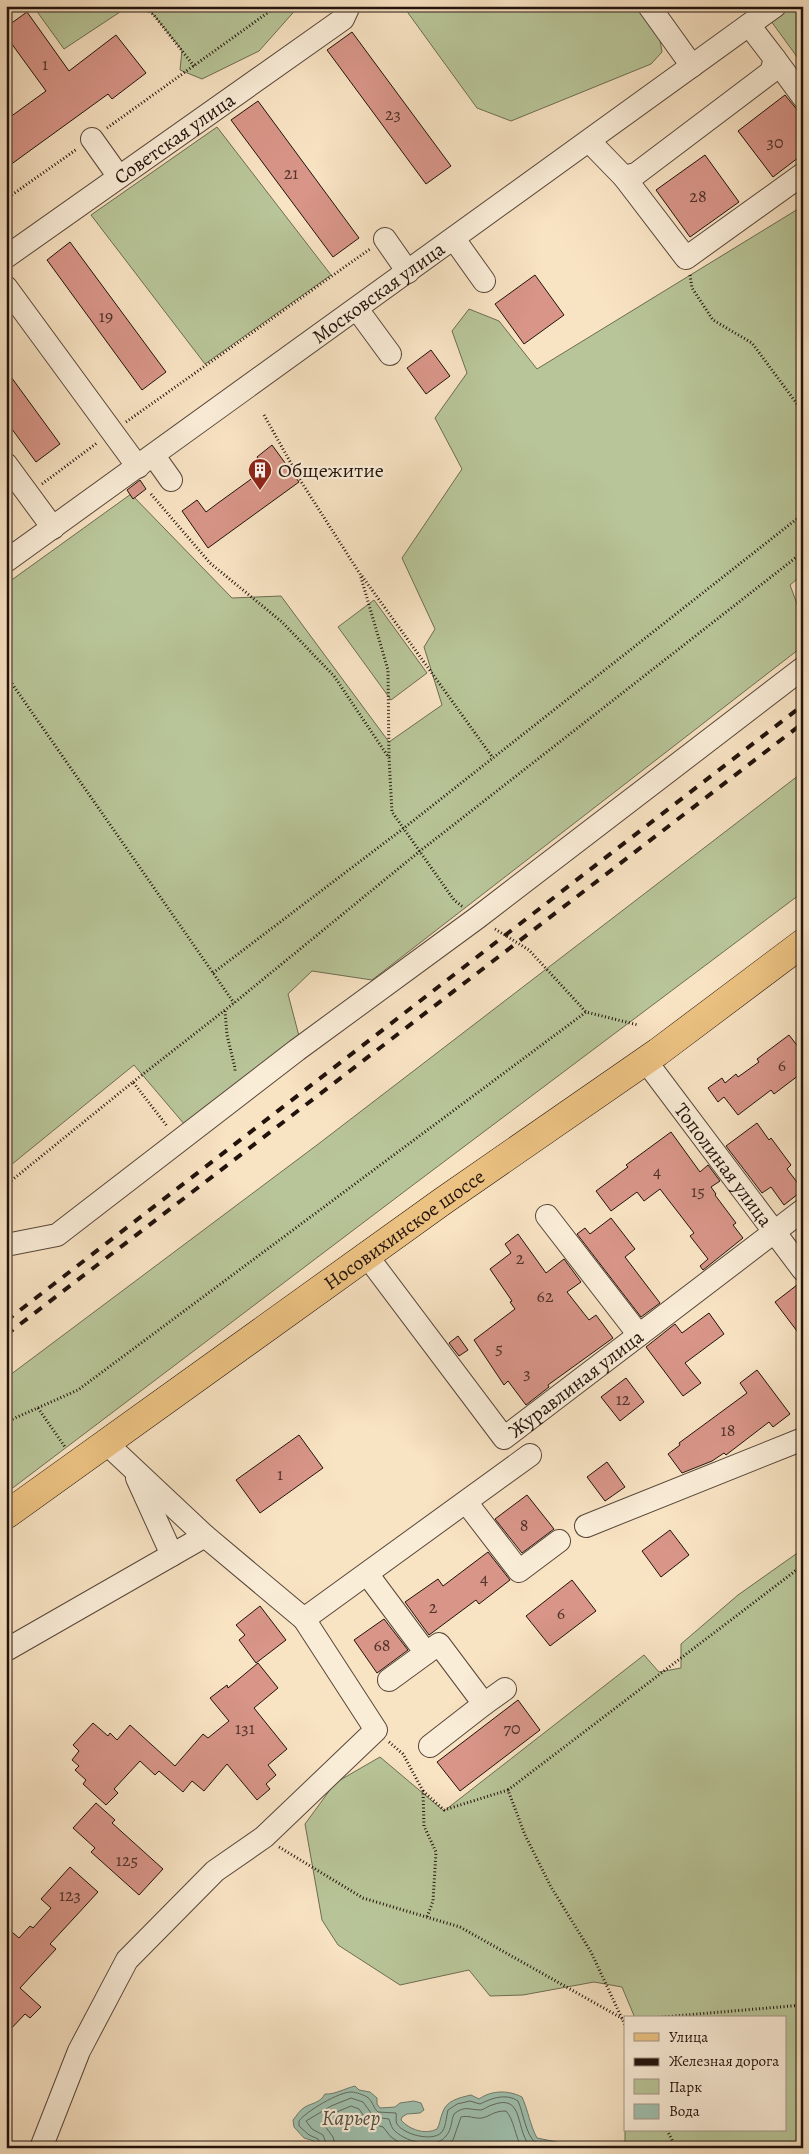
<svg xmlns="http://www.w3.org/2000/svg" width="809" height="2154" viewBox="0 0 809 2154" font-family="Alegreya,serif">
<rect width="100%" height="100%" fill="#f8e3c3"/>
<filter id="stains"><feTurbulence type="fractalNoise" baseFrequency=".004" numOctaves="4"/><feColorMatrix values="0 0 0 0 .2 0 0 0 0 .09 0 0 0 0 .02 0 0 0 .5 -.17"/></filter>
<radialGradient id="worn" r=".72"><stop offset=".6" stop-color="#630" stop-opacity="0"/><stop offset="1" stop-color="#630" stop-opacity=".3"/></radialGradient>
<g fill="#b8c598" stroke="#6d6c52">
<polygon points="33,6 119,6 123,10 64,49"/>
<polygon points="140,6 299,6 259,51 202,79 180,70 182,50 153,14"/>
<polygon points="403,6 639,6 659,34 662,52 651,64 511,121 477,108"/>
<polygon points="760,6 803,6 803,65"/>
<polygon points="217,127 331,275 205,364 91,215"/>
<polygon points="803,206 803,574 790,585 803,620 803,646 372,980 312,971 288,994 299,1036 185,1125 134,1065 6,1169 6,584 131,494 232,598 281,596 389,742 442,705 424,647 435,629 402,558 462,469 435,418 467,373 452,331 469,309 499,321 537,369"/>
<polygon points="374,600 427,673 391,700 338,627"/>
<polygon points="803,772 803,892 413,1185 6,1493 6,1378 317,1145"/>
<polygon points="803,1549 803,2148 625,2148 625,2057 625,2130 785,2130 785,2018 635,2018 622,1987 594,1982 523,1995 490,1996 469,1970 400,1985 338,1945 322,1920 305,1824 335,1783 380,1757 444,1811 644,1655 659,1672 681,1668 681,1644 738,1595"/>
</g>
<path fill="#9fbfad" stroke="#6d7a6d" d="M355,2086L359,2090L370,2092L377,2098V2104L380,2108L395,2107L400,2103L414,2101L421,2103L424,2110L420,2113L407,2114L402,2117L401,2120C410,2130 425,2135 437,2129C440,2124 440,2119 442,2114C446,2100 459,2098 471,2095L479,2099C492,2090 508,2090 522,2097C528,2110 530,2125 537,2138L557,2142L560,2148H318L314,2141L304,2138L294,2127L293,2120C297,2115 300,2110 305,2107C312,2103 320,2103 325,2094C334,2095 346,2088 355,2086Z"/>
<g fill="none" stroke-linecap="round" stroke-linejoin="round">
<g stroke="#60685c" stroke-width="1">
<path d="M322,2148L318,2139L309,2135L299,2126V2121C305,2112 340,2091 352,2092C355,2092 364,2095 367,2097C373,2101 373,2108 378,2112L396,2113C397,2116 395,2120 397,2124C403,2134 431,2142 441,2133C446,2128 446,2118 448,2110L457,2104L470,2101L480,2104C492,2098 506,2093 518,2101C523,2112 526,2135 535,2142C540,2146 548,2146 554,2148"/>
<path d="M328,2148L323,2135L312,2129L306,2121L331,2106L351,2098L363,2102L374,2117L389,2119C390,2122 391,2126 393,2129C403,2141 435,2151 446,2136C452,2129 451,2121 454,2114C465,2105 469,2110 481,2110C485,2109 488,2106 492,2105C526,2092 514,2133 532,2148"/>
<polyline points="336,2148 333,2137 322,2122 334,2113 351,2106 359,2109 369,2123 383,2127 391,2137 408,2148"/>
<path d="M442,2148L453,2140L461,2117C469,2115 474,2119 482,2118C491,2116 493,2111 506,2111C514,2119 515,2137 522,2148"/>
</g>
</g>
<g fill="#d89588" stroke="#22120c">
<polygon points="27,12 69,71 116,35 146,73 112,99 108,94 6,168 6,120 46,91 6,36 6,27"/>
<polygon points="352,32 451,166 426,184 327,50"/>
<polygon points="785,95 803,117 803,154 773,177 738,131"/>
<polygon points="258,101 359,238 333,257 231,120"/>
<polygon points="705,155 739,202 690,237 656,190"/>
<polygon points="70,242 166,372 142,390 47,260"/>
<polygon points="535,275 564,315 524,344 495,304"/>
<polygon points="431,350 450,376 426,394 407,368"/>
<polygon points="6,370 60,444 36,462 6,421"/>
<polygon points="272,445 299,482 208,548 182,511 197,500 206,512 218,503 265,469 257,457"/>
<polygon points="140,480 146,489 133,499 127,490"/>
<polygon points="789,1035 803,1053 803,1072 774,1094 771,1090 738,1115 724,1097 718,1102 708,1088 722,1078 725,1083 736,1074 738,1077 759,1062 757,1059"/>
<polygon points="757,1123 769,1140 771,1138 791,1165 787,1169 803,1190 784,1205 771,1187 762,1193 726,1146"/>
<polygon points="671,1132 700,1172 708,1165 720,1181 711,1187 716,1194 715,1195 736,1223 733,1225 743,1238 703,1270 700,1266 708,1259 690,1236 694,1233 660,1189 644,1201 637,1192 611,1211 596,1191 628,1167 626,1165"/>
<polygon points="611,1218 635,1249 625,1257 660,1303 641,1317 577,1234 585,1228 590,1234"/>
<polygon points="518,1234 546,1273 564,1259 581,1282 567,1292 589,1320 596,1315 613,1338 548,1385 549,1387 526,1405 508,1381 504,1385 474,1340 515,1309 510,1302 512,1301 490,1269 511,1253 505,1244"/>
<polygon points="797,1285 803,1292 803,1339 775,1302"/>
<polygon points="709,1313 724,1334 685,1363 701,1383 683,1396 646,1347 675,1324 682,1333"/>
<polygon points="458,1336 468,1350 459,1356 449,1343"/>
<polygon points="757,1370 790,1414 773,1427 769,1422 726,1455 724,1453 712,1461 682,1473 668,1454 680,1445 679,1443 747,1393 740,1383"/>
<polygon points="626,1378 644,1402 620,1421 601,1397"/>
<polygon points="299,1435 323,1468 260,1513 236,1480"/>
<polygon points="607,1462 625,1487 605,1501 587,1477"/>
<polygon points="527,1495 554,1529 522,1553 495,1519"/>
<polygon points="670,1530 689,1555 661,1577 642,1551"/>
<polygon points="488,1552 510,1580 479,1604 476,1600 429,1635 405,1602 438,1579 443,1586"/>
<polygon points="572,1580 596,1611 550,1646 526,1616"/>
<polygon points="260,1606 286,1640 256,1663 239,1640 245,1635 236,1625"/>
<polygon points="384,1619 408,1650 377,1673 354,1640"/>
<polygon points="258,1663 278,1688 254,1708 287,1749 268,1765 276,1775 266,1784 270,1789 257,1800 227,1764 204,1791 192,1781 183,1792 159,1771 155,1775 140,1761 114,1789 118,1793 106,1805 83,1784 86,1780 75,1770 79,1766 72,1760 79,1751 73,1745 93,1723 108,1736 110,1733 117,1740 130,1725 175,1766 203,1734 208,1738 229,1721 210,1698 227,1685 228,1688"/>
<polygon points="518,1700 540,1730 460,1791 437,1762"/>
<polygon points="96,1803 115,1820 112,1823 163,1869 139,1895 91,1852 95,1848 73,1828"/>
<polygon points="70,1867 98,1892 50,1944 56,1949 20,1988 41,2007 30,2018 25,2014 6,2034 6,1927 19,1938 30,1926 33,1928 51,1908 41,1899"/>
</g>
<g fill="none" stroke-linecap="round" stroke-linejoin="round">
<g stroke="#58463a" stroke-width="24">
<g id="minor">
<polyline points="649,6 692,66"/>
<polyline points="775,59 803,97"/>
<polyline points="92,139 119,177"/>
<polyline points="589,141 624,177 636,174 771,72 775,59 749,25"/>
<polyline points="624,177 686,258 803,174"/>
<polyline points="385,239 408,272"/>
<polyline points="454,239 484,281"/>
<path id="s1" d="M6,257L343,19L349,6"/>
<polyline points="6,287 138,467"/>
<polyline points="357,309 390,354"/>
<polyline points="154,456 171,480"/>
<polyline points="6,464 53,528"/>
<path id="s2" d="M6,561L775,6"/>
<path id="s3" d="M645,1060L803,1270"/>
<polyline points="547,1216 639,1335"/>
<polyline points="6,1245 57,1235 297,1050 477,918 803,668"/>
<path id="s4" d="M367,1256L504,1438L803,1210"/>
<polyline points="106,1443 205,1536 304,1619 530,1455"/>
<polyline points="137,1478 172,1555"/>
<polyline points="466,1502 519,1571 559,1541"/>
<polyline points="586,1526 803,1439"/>
<polyline points="368,1575 426,1653 439,1644 484,1704 430,1746"/>
<polyline points="6,1650 205,1536"/>
<polyline points="389,1680 426,1653"/>
<polyline points="484,1704 505,1689"/>
<polyline points="41,2148 79,2051 127,1960 215,1871 264,1837 376,1730 304,1619"/>
</g>
</g>
<g stroke="#22120c" stroke-width="29">
<g id="major">
<path id="s5" d="M6,1515L443,1201L658,1052L803,943"/>
</g>
</g>
<g stroke="#22120c" stroke-width="3" stroke-dasharray="1 2.5" stroke-linecap="butt">
<polyline points="140,6 153,14 194,66"/>
<polyline points="107,128 277,6"/>
<polyline points="6,199 77,149"/>
<polyline points="690,275 692,288 713,320 752,343 803,412"/>
<polyline points="264,415 302,483 360,574 388,670 389,758"/>
<polyline points="126,422 370,249"/>
<polyline points="42,484 97,443"/>
<polyline points="151,494 210,563 282,622 334,676 389,758 392,812 454,900 463,907"/>
<polyline points="362,576 493,758"/>
<polyline points="6,675 234,1003"/>
<polyline points="495,929 529,950 586,1012"/>
<polyline points="213,973 404,828 803,514"/>
<polyline points="225,1011 227,1035 235,1068 235,1073"/>
<polyline points="133,1082 234,1003 420,851 803,552"/>
<polyline points="6,1185 133,1082 167,1126"/>
<polyline points="38,1408 65,1447"/>
<polyline points="6,1422 78,1390 586,1012 638,1025"/>
<polyline points="389,1742 403,1754 423,1791 424,1826 436,1852 433,1901 427,1917"/>
<polyline points="508,1790 803,1565"/>
<polyline points="423,1791 444,1810 508,1790 525,1835 551,1887 591,1952 625,2025"/>
<polyline points="279,1847 363,1898 460,1927 625,2020"/>
<polyline points="651,2018 803,2005"/>
<polyline points="667,2130 676,2148"/>
</g>
<use href="#minor" stroke="#faedd8" stroke-width="22"/>
<use href="#major" stroke="#ecc282" stroke-width="28"/>
<g stroke="#22120c" stroke-width="4" stroke-dasharray="9 9" stroke-linecap="butt">
<polyline points="6,1321 803,705"/>
<polyline points="6,1335 803,723"/>
</g>
</g>
<defs>
<g id="building-pin" transform="scale(1.25)"><path d="M0 17L-7.5 6A9.5 9.5 0 1 1 7.5 6Z" fill="#8f2418" stroke="#faedd8"/><path d="M-4-6H4V6H1V3H-1V6H-4ZM-2.5-4.3h1.7v1.8h-1.7ZM.8-4.3h1.7v1.8H.8ZM-2.5-1h1.7V.8h-1.7ZM.8-1h1.7V.8H.8Z" fill="#fff"/></g>
</defs>
<g fill-rule="evenodd">
<use href="#building-pin" x="260" y="470"/>
</g>
<g text-anchor="middle" stroke-width="4.5" stroke-linejoin="round" paint-order="stroke">
<g font-size="18" fill="#50332b">
<text x="45" y="70">1</text>
<text x="393" y="120">23</text>
<text x="775" y="148">30</text>
<text x="291" y="179">21</text>
<text x="698" y="202">28</text>
<text x="106" y="322">19</text>
<text x="782" y="1071">6</text>
<text x="657" y="1177">4</text>
<text x="698" y="1197">15</text>
<text x="520" y="1264">2</text>
<text x="545" y="1302">62</text>
<text x="499" y="1354">5</text>
<text x="527" y="1379">3</text>
<text x="623" y="1405">12</text>
<text x="728" y="1436">18</text>
<text x="280" y="1480">1</text>
<text x="524" y="1531">8</text>
<text x="484" y="1584">4</text>
<text x="433" y="1613">2</text>
<text x="561" y="1619">6</text>
<text x="382" y="1651">68</text>
<text x="245" y="1734">131</text>
<text x="512" y="1734">70</text>
<text x="127" y="1866">125</text>
<text x="70" y="1901">123</text>
</g>
<g font-size="20" fill="#22120c" stroke="#faedd8">
<text dy="7" stroke="none"><textPath href="#s1" startOffset="206">Советская улица</textPath></text>
<text dy="7" stroke="none"><textPath href="#s2" startOffset="459">Московская улица</textPath></text>
<text dy="7" stroke="none"><textPath href="#s3" startOffset="131">Тополиная улица</textPath></text>
<text dy="7" stroke="none"><textPath href="#s5" startOffset="490">Носовихинское шоссе</textPath></text>
<text dy="7" stroke="none"><textPath href="#s4" startOffset="318">Журавлиная улица</textPath></text>
</g>
<g font-size="20" fill="#22120c" stroke="#faedd8" text-anchor="start">
<text x="278" y="477">Общежитие</text>
</g>
<g font-size="21" font-style="italic" fill="#4e4f44" stroke="#faedd8">
<text x="351" y="2125">Карьер</text>
</g>
</g>
<rect width="809" height="2154" fill="none" stroke="#f8e3c3" stroke-width="25"/>
<rect x="8" y="8" width="794" height="2139" fill="none" stroke="#22120c" stroke-width="2.5"/>
<rect x="12" y="12" width="784" height="2129" fill="none" stroke="#22120c"/>
<rect x="624" y="2016" width="162" height="115" fill="#faedd8" stroke="#a49586"/>
<rect x="634" y="2033" width="25" height="8" fill="#ecc282" stroke="#a49586"/>
<text x="669" y="2042" font-size="15" fill="#22120c">Улица</text>
<rect x="634" y="2058" width="25" height="8" fill="#22120c" stroke="#a49586"/>
<text x="669" y="2066" font-size="15" fill="#22120c">Железная дорога</text>
<rect x="634" y="2079" width="25" height="15" fill="#b8c598" stroke="#a49586"/>
<text x="669" y="2092" font-size="15" fill="#22120c">Парк</text>
<rect x="634" y="2104" width="25" height="15" fill="#9fbfad" stroke="#a49586"/>
<text x="669" y="2116" font-size="15" fill="#22120c">Вода</text>
<rect width="100%" height="100%" filter="url(#stains)"/>
<rect width="100%" height="100%" fill="url(#worn)"/>
</svg>
